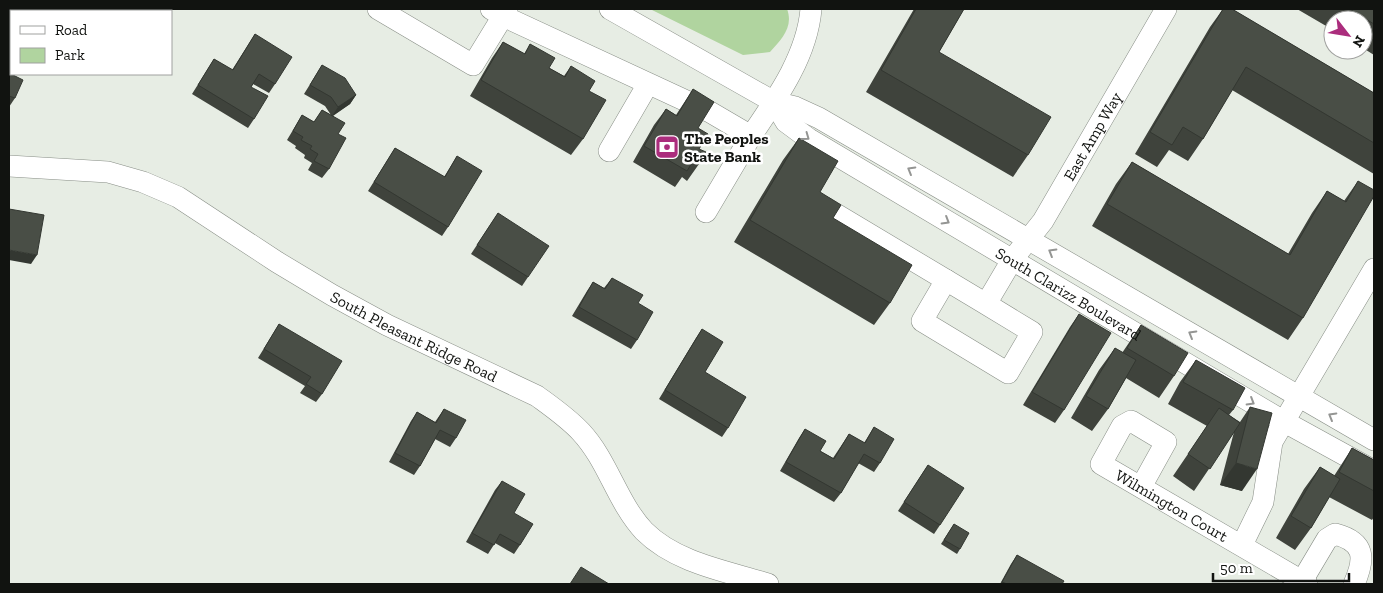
<svg xmlns="http://www.w3.org/2000/svg" width="1383" height="593" viewBox="0 0 1383 593" font-family="'Zilla Slab',serif">
<rect width="100%" height="100%" fill="#e7ede4"/>
<path fill="#b0d49f" d="M650,9H787C794,27 781,40 770,52L743,55Z"/>
<g fill="none" stroke-linecap="round" stroke-linejoin="round">
<g stroke="#888e86" stroke-width="22">
<g id="minor">
<polyline points="378,9 473,65 503,16 491,9"/>
<path d="M507,9L503,16L710,112L751,136C777,98 807,56 811,9"/>
<polyline points="610,9 774,102 795,107 819,118 1374,440"/>
<path id="s1" d="M774,102L786,122L809,139L1283,421L1374,471"/>
<polyline points="609,151 648,84"/>
<path id="s2" d="M9,166L108,172L143,182L178,197L277,262L332,295L387,325L537,396C552,407 568,418 581,432C608,461 617,502 644,531C676,563 726,571 768,584"/>
<polyline points="824,207 946,280"/>
<polyline points="706,212 751,136"/>
<path id="s3" d="M986,304L946,280L922,321L1008,373L1032,332L986,304L1012,260L1043,221L1166,9"/>
<path id="s4" d="M1141,487L1166,442L1131,421L1122,426L1101,464L1307,584"/>
<polyline points="1242,545 1263,502 1272,442 1374,269"/>
<path d="M1302,581L1327,539L1335,534C1366,542 1365,559 1354,584"/>
</g>
</g>
<use href="#minor" stroke="#fff" stroke-width="21"/>
</g>
<g fill="#3f433c">
<polygon points="914,9 964,9 939,52 1028,155 1013,177 866,92"/>
<polygon points="1223,9 1232,9 1374,93 1374,174 1232,90 1203,139 1188,161 1169,150 1157,167 1135,154 1210,27"/>
<polygon points="1297,9 1374,9 1374,55 1363,48 1363,20 1333,20 1333,30"/>
<polygon points="255,34 275,84 269,93 253,84 251,87 254,119 248,128 192,94 214,59 232,70"/>
<polygon points="503,42 524,54 530,44 549,68 564,76 571,66 589,91 583,139 571,155 470,96 492,58"/>
<polygon points="322,65 356,95 350,104 333,116 338,134 329,169 322,178 308,170 312,163 304,158 305,155 295,148 296,146 287,140 302,115 314,122 322,110 331,115 325,106 304,94"/>
<polygon points="9,73 15,98 9,107"/>
<polygon points="693,89 698,128 699,149 699,164 687,181 682,177 675,187 633,162 654,125 666,109 676,115"/>
<polygon points="799,138 820,192 833,218 890,303 874,325 734,242 783,160"/>
<polygon points="395,148 444,177 457,156 448,227 442,236 368,191"/>
<polygon points="1132,162 1288,254 1312,213 1327,191 1344,201 1358,181 1303,318 1288,340 1092,226 1116,184"/>
<polygon points="498,213 528,277 522,286 471,254"/>
<polygon points="612,278 638,303 637,340 631,349 572,316 587,291 593,282 604,288"/>
<polygon points="1079,314 1064,410 1055,423 1023,405 1070,327"/>
<polygon points="279,324 322,394 316,402 300,393 305,386 258,358"/>
<polygon points="1141,325 1174,376 1159,398 1126,378 1108,409 1092,431 1071,418 1099,370 1115,348 1122,353"/>
<polygon points="702,329 705,372 728,428 722,437 659,399 696,338"/>
<polygon points="1196,360 1233,410 1229,415 1240,422 1250,407 1242,491 1220,485 1234,432 1194,491 1173,476 1207,426 1168,404 1180,382"/>
<polygon points="444,409 456,438 450,447 435,439 420,466 414,475 389,462 411,421 417,412 435,422"/>
<polygon points="874,427 880,463 874,472 858,463 841,493 834,502 780,471 799,438 805,429 820,451 833,458 849,434 864,443"/>
<polygon points="1352,448 1374,460 1374,517 1372,520 1329,497 1311,528 1295,550 1276,538 1304,489 1320,467 1334,476"/>
<polygon points="928,465 940,525 934,534 898,511"/>
<polygon points="502,481 514,513 520,545 514,554 495,543 488,554 466,542 495,490"/>
<polygon points="954,524 960,549 957,554 941,544"/>
<polygon points="1017,555 1062,584 1000,584 1011,564"/>
</g>
<g fill="#333731">
<polygon points="356,95 350,104 332,116 338,107"/>
<polygon points="9,250 37,255 31,264 9,260"/>
<polygon points="1236,463 1257,469 1242,491 1220,485"/>
</g>
<g fill="#494e46" stroke="#333731">
<polygon points="916,9 964,9 939,52 1051,117 1028,155 881,70"/>
<polygon points="1223,9 1232,9 1374,93 1374,143 1246,67 1203,139 1183,127 1172,145 1150,132"/>
<polygon points="1349,9 1374,9 1374,24"/>
<polygon points="255,34 292,57 275,84 259,74 251,87 268,96 254,119 198,85 214,59 233,70"/>
<polygon points="503,42 525,54 530,44 555,58 549,68 565,77 571,66 595,81 589,91 606,100 583,139 481,80"/>
<polygon points="322,65 345,78 356,95 338,107 331,97 310,85"/>
<polygon points="9,73 23,80 15,98 9,96"/>
<polygon points="693,89 714,102 698,128 708,134 699,149 706,152 699,164 693,161 687,171 644,146 666,109 677,116"/>
<polygon points="322,110 345,123 338,134 346,138 329,169 314,161 318,154 310,149 312,146 301,140 303,137 293,131 302,115 314,122"/>
<polygon points="799,138 838,161 820,192 841,205 833,218 912,265 890,303 750,220"/>
<polygon points="395,148 445,177 457,156 482,171 448,227 374,182"/>
<polygon points="1132,162 1290,255 1327,191 1346,202 1358,181 1374,190 1374,196 1303,318 1107,204"/>
<polygon points="9,209 44,215 37,255 9,250"/>
<polygon points="498,213 549,246 528,277 477,245"/>
<polygon points="612,278 643,295 638,303 653,312 637,340 579,307 593,282 605,289"/>
<polygon points="1079,314 1111,333 1064,410 1032,392"/>
<polygon points="279,324 342,361 322,394 306,384 311,377 264,349"/>
<polygon points="1141,325 1188,353 1174,376 1127,348"/>
<polygon points="702,329 723,342 705,372 746,397 728,428 665,390"/>
<polygon points="1115,348 1136,360 1108,409 1086,396"/>
<polygon points="1196,360 1245,388 1233,410 1183,382"/>
<polygon points="1250,407 1272,413 1257,469 1236,463"/>
<polygon points="1219,408 1240,423 1210,469 1188,454"/>
<polygon points="444,409 466,420 456,438 440,430 420,466 395,453 417,412 436,423"/>
<polygon points="874,427 894,439 880,463 864,454 841,493 786,462 805,429 826,441 820,451 834,459 849,434 865,443"/>
<polygon points="1352,448 1374,460 1374,491 1339,472"/>
<polygon points="928,465 964,488 940,525 904,502"/>
<polygon points="1320,467 1340,479 1311,528 1291,516"/>
<polygon points="502,481 525,494 514,513 533,524 520,545 500,534 494,545 472,533"/>
<polygon points="954,524 969,533 960,549 944,540"/>
<polygon points="1017,555 1064,581 1062,584 1007,584 1002,582"/>
<polygon points="581,567 609,584 570,584"/>
</g>
<defs><path id="oneway-chevron" d="M-2-3.5L2.5 0L-2 3.5" fill="none" stroke-width="1.6" stroke-linecap="round" stroke-linejoin="round" transform="scale(1.25)"/></defs>
<g stroke="#949593">
<use href="#oneway-chevron" transform="translate(806 137) rotate(36)"/>
<use href="#oneway-chevron" transform="translate(911 170) rotate(-150)"/>
<use href="#oneway-chevron" transform="translate(946 221) rotate(31)"/>
<use href="#oneway-chevron" transform="translate(1052 252) rotate(-149)"/>
<use href="#oneway-chevron" transform="translate(1192 334) rotate(-150)"/>
<use href="#oneway-chevron" transform="translate(1251 402) rotate(31)"/>
<use href="#oneway-chevron" transform="translate(1332 416) rotate(-150)"/>
</g>
<defs>
<g id="bank-square" transform="scale(1.25)"><rect x="-9" y="-9" width="18" height="18" rx="4" fill="#ab2d7d" stroke="#fff"/><path d="M-6-4H6V4H-6ZM0-2.3a2.3 2.3 0 1 0 0 4.6a2.3 2.3 0 1 0 0-4.6Z" fill="#fff"/></g>
</defs>
<g fill-rule="evenodd">
<use href="#bank-square" x="667" y="147"/>
</g>
<g text-anchor="middle" stroke-width="5" stroke-linejoin="round" paint-order="stroke">
<g font-size="16" fill="#111310" stroke="#fff">
<text dy="6" stroke="none"><textPath href="#s3" startOffset="495">East Amp Way</textPath></text>
<text dy="6" stroke="none"><textPath href="#s1" startOffset="354">South Clarizz Boulevard</textPath></text>
<text dy="6" stroke="none"><textPath href="#s2" startOffset="448">South Pleasant Ridge Road</textPath></text>
<text dy="6" stroke="none"><textPath href="#s4" startOffset="228">Wilmington Court</textPath></text>
</g>
<g font-size="16" font-weight="bold" fill="#111310" stroke="#fff" text-anchor="start">
<text x="684" y="144">The Peoples<tspan x="684" dy="18">State Bank</tspan></text>
</g>
</g>
<rect width="1383" height="593" fill="none" stroke="#111310" stroke-width="20"/>
<rect x="10" y="10" width="162" height="65" fill="#ffffff" stroke="#a0a19f"/>
<rect x="20" y="26" width="25" height="8" fill="#ffffff" stroke="#a0a19f"/>
<text x="55" y="35" font-size="15" fill="#111310">Road</text>
<rect x="20" y="48" width="25" height="15" fill="#b0d49f" stroke="#a0a19f"/>
<text x="55" y="60" font-size="15" fill="#111310">Park</text>
<g transform="translate(1348 35) rotate(121)"><circle r="24" fill="#ffffff" stroke="#a0a19f"/>
<path d="M0-4L9 19L0 12L-9 19Z" fill="#ab2d7d"/>
<text y="-8" font-size="14" font-weight="bold" text-anchor="middle" fill="#111310">N</text>
</g>
<path d="M1213 573v8h136v-8" fill="none" stroke="#111310" stroke-width="2.5"/>
<text x="1220" y="573" font-size="15" fill="#111310" stroke="#ffffff" stroke-width="4" paint-order="stroke">50 m</text>
</svg>
